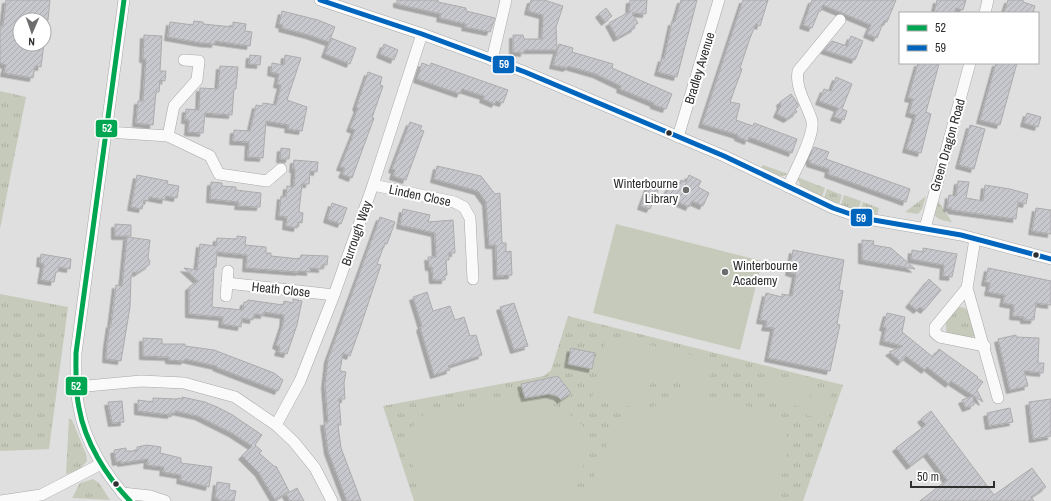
<svg xmlns="http://www.w3.org/2000/svg" width="1051" height="501" viewBox="0 0 1051 501" font-family="'Archivo Narrow',sans-serif">
<defs>
<pattern id="grass-tufts" width="24" height="20" patternUnits="userSpaceOnUse"><rect width="24" height="20" fill="#c6caba"/><path d="M3 7l-1-3M5 7V3M7 7l1-3M15 17l-1-3M17 17v-4M19 17l1-3" fill="none" stroke="#aaaea0"/></pattern>
<pattern id="building-hatch" width="6" height="6" patternUnits="userSpaceOnUse"><rect width="6" height="6" fill="#c7c7ce"/><path d="M-1 1l2-2M0 6l6-6M5 7l2-2" fill="none" stroke="#ababb1"/></pattern>
<filter id="shadow"><feDropShadow dx="-3.5" dy="3.5" stdDeviation="0" flood-color="#0004"/></filter>
</defs>
<rect width="100%" height="100%" fill="#dfdfdf"/>
<g fill="url(#grass-tufts)">
<polygon points="0,91 26,97 0,229"/>
<path d="M763,165L788,174C778,179 770,173 761,168Z"/>
<polygon points="797,177 825,188 822,197 801,187"/>
<polygon points="827,189 842,195 839,204 824,198"/>
<polygon points="844,195 861,201 858,211 841,205"/>
<polygon points="926,196 922,209 918,214 905,212"/>
<path d="M936,198L952,222C932,219 933,216 936,198Z"/>
<polygon points="863,202 879,208 877,215 860,212"/>
<polygon points="0,294 68,307 49,449 0,451"/>
<path d="M960,307L965,308C971,315 975,327 974,336L971,338L950,335L946,331V321L955,310Z"/>
<polygon points="568,316 843,385 803,501 414,501 383,406 544,376 551,370"/>
<polygon points="69,418 72,420 86,454 87,461 78,471 66,474"/>
<polygon points="93,479 99,483 110,500 72,498 80,483"/>
</g>
<g fill="#c6caba">
<polygon points="616,224 762,261 740,350 593,313"/>
<polygon points="607,335 714,360 707,390 652,377 644,410 592,398"/>
<polygon points="772,375 812,387 806,409 766,397"/>
<polygon points="814,386 832,391 823,420 806,415"/>
<polygon points="690,391 762,410 782,426 788,439 787,455 771,501 590,501 588,491 602,456 611,436 626,418"/>
<polygon points="521,398 563,408 585,428 585,461 571,501 423,501 406,442 412,427 425,413 482,403"/>
</g>
<g fill="url(#building-hatch)" stroke="#acacac" filter="url(#shadow)">
<polygon points="6,0 50,0 48,20 20,20 20,44 44,44 41,67 35,66 33,78 4,73 6,65 0,63 0,26 3,26"/>
<polygon points="397,0 438,0 438,2 466,8 466,11 495,18 490,32 465,27 466,24 440,18 441,14 397,4"/>
<polygon points="531,0 544,0 563,6 556,27 557,50 524,50 524,53 513,52 513,35 523,35 524,39 542,39 543,15 528,11"/>
<polygon points="630,0 647,0 646,14 632,13 638,23 634,26 635,28 617,38 609,23 629,12"/>
<polygon points="681,0 697,0 677,77 658,72 662,58 664,59 672,22 674,22 676,17"/>
<polygon points="743,0 768,0 760,26 756,24 750,38 740,68 742,69 730,102 740,104 736,120 753,126 754,123 797,139 792,153 749,137 748,141 738,137 738,135 702,124"/>
<polygon points="812,0 896,0 887,22 884,21 877,38 867,34 871,25 823,5 821,11 819,11 812,28 803,25"/>
<polygon points="937,0 966,0 963,10 956,8 954,13 934,13"/>
<polygon points="1008,0 1023,0 1023,2 1035,6 1033,13 1004,13"/>
<polygon points="606,8 612,16 605,22 599,14"/>
<polygon points="282,11 318,20 335,27 329,42 309,35 282,28 283,25 279,24"/>
<polygon points="194,21 203,22 203,24 233,27 233,22 246,24 245,31 252,32 250,46 215,41 215,44 202,43 168,37 170,22 193,25"/>
<polygon points="144,35 162,36 160,71 166,71 165,81 160,80 159,92 156,92 153,125 136,123 138,101 143,101 146,59 143,59"/>
<polygon points="851,36 863,41 855,60 824,50 832,41 847,46"/>
<polygon points="331,38 356,48 350,64 325,54"/>
<polygon points="384,44 398,50 394,60 380,54"/>
<polygon points="559,44 573,48 572,52 613,64 612,68 672,94 666,109 654,105 654,103 620,89 621,86 596,74 568,66 567,68 553,65"/>
<polygon points="250,55 261,56 260,65 249,64"/>
<polygon points="285,55 301,58 287,100 307,107 302,131 288,129 289,125 266,121 263,158 248,157 249,142 233,141 234,130 250,131 256,105 262,106 263,103 276,105 281,85 277,84 279,74 271,72 272,63 284,65"/>
<polygon points="422,63 430,66 431,63 508,90 503,103 496,101 495,104 483,99 484,96 462,89 460,94 417,79"/>
<polygon points="918,63 939,64 926,112 931,114 921,153 906,149 916,115 909,113 913,99 908,98"/>
<polygon points="996,63 1017,63 1000,125 980,120"/>
<polygon points="220,66 238,67 236,89 234,89 232,115 205,113 203,133 188,132 189,120 185,120 186,109 199,110 200,88 218,89"/>
<polygon points="368,72 382,77 380,85 383,86 372,118 374,118 352,178 342,174 345,168 340,167 355,130 350,128 358,108 356,107"/>
<polygon points="836,77 852,84 842,109 847,111 844,120 834,117 838,108 819,101 824,89 831,91"/>
<polygon points="791,94 798,104 798,107 795,109 797,112 787,119 777,114 781,105 780,102"/>
<polygon points="1027,113 1041,117 1038,127 1024,123"/>
<polygon points="410,122 422,126 420,130 424,131 406,180 393,176 395,170 392,169"/>
<polygon points="970,125 985,129 974,169 959,165"/>
<polygon points="814,147 829,152 826,159 910,189 906,202 828,174 829,169 810,163 810,160 808,160"/>
<polygon points="281,148 290,149 289,159 280,159"/>
<polygon points="294,160 318,162 317,172 310,171 309,184 302,184 299,212 303,213 302,223 298,222 297,228 286,226 287,217 279,216 281,196 286,197 287,186 294,187 295,169 293,169"/>
<polygon points="437,166 481,176 495,194 500,193 502,243 506,243 506,252 511,251 512,275 497,276 496,245 489,245 486,202 478,191 434,179"/>
<polygon points="137,175 168,181 167,184 179,186 177,198 166,196 165,200 149,197 148,201 144,200 142,209 131,207"/>
<polygon points="689,175 701,181 698,187 709,193 703,206 692,201 689,207 665,196 673,180 680,183 681,180 686,182"/>
<polygon points="958,181 969,182 966,198 983,201 985,185 1010,189 1028,194 1026,204 1018,202 1016,219 951,210 952,208 947,208 949,195 956,196"/>
<polygon points="211,182 222,183 222,186 236,187 236,190 261,193 260,207 238,206 239,202 210,199"/>
<polygon points="649,184 659,188 650,209 641,206"/>
<polygon points="332,203 347,208 341,224 327,219"/>
<polygon points="1036,208 1051,210 1051,234 1032,231"/>
<polygon points="403,209 430,215 428,222 453,220 455,253 449,253 449,260 446,260 447,275 445,275 445,280 433,280 432,267 429,267 428,257 436,257 435,233 400,225"/>
<polygon points="380,217 395,222 387,244 385,243 377,264 381,265 359,331 350,356 343,353 340,371 346,372 344,383 345,399 339,399 341,425 338,425 341,448 361,501 347,501 328,451 324,422 328,422 325,385 328,359"/>
<polygon points="115,224 131,225 131,236 115,236"/>
<polygon points="237,236 246,237 245,245 266,247 266,253 271,253 271,256 300,259 301,255 328,256 327,265 322,265 322,269 310,268 310,272 299,271 299,272 246,268 247,255 217,252 216,267 214,267 212,307 243,310 244,302 247,302 248,300 283,305 284,301 293,303 293,299 302,301 297,325 287,354 278,352 280,347 276,345 283,324 284,315 264,312 264,315 254,314 253,320 242,318 241,327 222,324 223,317 189,314 189,287 198,281 184,268 197,270 200,244 216,246 217,238 237,239"/>
<polygon points="127,237 150,240 148,258 150,261 149,265 137,273 133,272 131,277 130,307 121,361 106,359 107,344 110,324 111,325 116,285 122,286"/>
<polygon points="862,240 874,241 873,245 891,248 915,269 862,260"/>
<polygon points="923,248 957,254 952,277 943,276 944,265 911,259 912,250 923,252"/>
<polygon points="793,250 844,260 839,290 843,291 837,324 840,325 830,371 768,358 774,328 765,327 767,321 760,320 766,293 782,297 782,294 792,296 796,274 789,272"/>
<polygon points="41,254 71,259 70,269 59,267 58,272 56,272 54,282 41,280 44,264 40,263"/>
<polygon points="988,268 1051,281 1051,305 1036,303 1034,320 1024,320 1024,317 1013,316 1014,305 1003,303 1005,295 988,292 990,283 985,282"/>
<polygon points="929,279 941,290 924,310 920,307 917,310 909,304"/>
<polygon points="427,292 433,311 450,306 455,320 464,317 470,336 476,335 482,355 448,366 450,370 434,375 420,327 422,326 413,297"/>
<polygon points="514,303 528,346 514,350 500,307"/>
<polygon points="887,313 905,317 902,332 933,357 939,349 978,377 977,378 983,382 977,390 983,402 951,381 949,384 927,367 925,370 906,356 901,362 889,352 903,346 883,341 886,328 883,327"/>
<polygon points="1016,335 1016,337 1039,338 1038,363 1044,363 1043,373 1024,371 1028,386 1010,390 998,339"/>
<polygon points="143,338 162,339 162,344 185,344 185,346 214,350 274,373 283,380 278,391 216,367 217,366 185,359 184,361 169,360 169,357 143,356"/>
<polygon points="571,348 595,353 592,369 568,364"/>
<polygon points="558,376 571,393 561,400 557,396 549,394 525,398 521,384"/>
<polygon points="973,396 974,405 966,408 962,400"/>
<polygon points="182,397 205,402 217,407 231,414 262,435 255,445 262,451 259,453 275,467 276,466 289,491 275,500 259,473 242,456 252,446 232,433 198,416 175,411 175,413 171,413 171,415 138,411 138,400 153,402 153,398 177,399 178,398 182,399"/>
<polygon points="1051,399 1051,436 1033,439 1029,402"/>
<polygon points="122,401 124,422 112,423 108,402"/>
<polygon points="1010,408 1013,422 989,426 987,413"/>
<polygon points="931,411 994,495 1032,468 1046,487 1031,497 1034,501 920,501 947,480 927,453 910,466 896,448 926,425 921,419"/>
<polygon points="147,445 161,447 160,453 181,458 181,463 212,467 209,487 180,480 181,475 163,472 164,467 147,465 148,459 121,463 121,461 116,462 114,450 126,448 126,451 137,451 137,447"/>
<polygon points="217,482 230,484 229,490 236,491 234,501 219,501 219,499 215,498"/>
<polygon points="297,488 304,501 290,501 286,494"/>
</g>
<g fill="none" stroke-linecap="round" stroke-linejoin="round">
<g stroke="#a7a7a7" stroke-width="12">
<g id="minor">
<path d="M124,0L76,353C76,371 75,390 79,408C85,442 106,476 130,501"/>
<polyline points="320,0 422,34 525,72 724,156 833,208 862,218 961,235 1051,259"/>
<polyline points="985,13 988,0"/>
<polyline points="492,60 506,0"/>
<polyline points="107,132 168,136 210,156 219,174 267,181 281,169"/>
<polyline points="168,136 174,106 197,80 199,61 184,60"/>
<polyline points="678,137 719,0"/>
<polyline points="373,185 454,202 464,207 470,218 473,279"/>
<path d="M788,187C794,172 815,136 812,121C807,104 795,89 798,71L840,20"/>
<polyline points="925,228 970,63"/>
<polyline points="975,239 967,288 998,398"/>
<polyline points="227,283 334,295"/>
<polyline points="967,288 935,327 935,333 940,337 985,346"/>
<polyline points="226,296 228,271"/>
<polyline points="76,387 141,381 184,383 235,397 276,425 294,442 315,468 332,501"/>
<polyline points="276,425 300,381 334,295 373,185 422,34"/>
<polyline points="122,493 150,496 165,501"/>
<polyline points="0,501 41,495 101,464"/>
</g>
</g>
<use href="#minor" stroke="#fafafa" stroke-width="11"/>
<g stroke="#fff" stroke-width="8">
<path id="bus-1" d="M124,0L76,353C76,371 75,390 79,408C85,442 106,476 130,501"/>
</g>
<g stroke="#fff" stroke-width="8">
<polyline id="bus-2" points="320,0 422,34 525,72 724,156 833,208 862,218 961,235 1051,259"/>
</g>
<use href="#bus-1" stroke="#00a651" stroke-width="5"/>
<use href="#bus-2" stroke="#0065bd" stroke-width="5"/>
</g>
<g fill="#2f2f30" stroke="#fff" stroke-width="1.5">
<circle cx="669" cy="133" r="3.5"/>
<circle cx="1036" cy="255" r="3.5"/>
<circle cx="116" cy="484" r="3.5"/>
</g>
<g fill="#6d6d6d" stroke="#fff" stroke-width="1.5">
<circle cx="686" cy="190" r="4"/>
<circle cx="725" cy="272" r="4"/>
</g>
<g text-anchor="middle" stroke-width="4" stroke-linejoin="round" paint-order="stroke">
<g font-size="13" fill="#2f2f30" stroke="#fff">
<text transform="translate(699 68) rotate(-73)" y="5">Bradley Avenue</text>
<text transform="translate(947 145) rotate(-74)" y="5">Green Dragon Road</text>
<text transform="translate(420 195) rotate(12)" y="5">Linden Close</text>
<text transform="translate(356 233) rotate(-71)" y="5">Burrough Way</text>
<text transform="translate(281 289) rotate(6)" y="5">Heath Close</text>
</g>
<g font-size="13" fill="#2f2f30" stroke="#fff" text-anchor="end">
<text x="678" y="188">Winterbourne<tspan x="678" dy="15">Library</tspan></text>
<text x="733" y="270" text-anchor="start">Winterbourne<tspan x="733" dy="15">Academy</tspan></text>
</g>
</g>
<g stroke="#fff" stroke-width="1.5">
<rect x="492" y="55" width="23" height="19" rx="4" fill="#0065bd"/>
<rect x="95" y="119" width="23" height="19" rx="4" fill="#00a651"/>
<rect x="850" y="208" width="23" height="19" rx="4" fill="#0065bd"/>
<rect x="65" y="376" width="23" height="20" rx="4" fill="#00a651"/>
</g>
<g font-size="11" text-anchor="middle" font-weight="bold" fill="#fff">
<text x="504" y="68">59</text>
<text x="107" y="132">52</text>
<text x="861" y="222">59</text>
<text x="76" y="390">52</text>
</g>
<rect x="899" y="12" width="140" height="52" fill="#ffffff" stroke="#acacac"/>
<rect x="907" y="25" width="20" height="6" fill="#00a651" stroke="#acacac"/>
<text x="935" y="32" font-size="12" fill="#2f2f30">52</text>
<rect x="907" y="45" width="20" height="6" fill="#0065bd" stroke="#acacac"/>
<text x="935" y="52" font-size="12" fill="#2f2f30">59</text>
<g transform="translate(32 32) rotate(182)"><circle r="19" fill="#ffffff" stroke="#acacac"/>
<path d="M0-3L7 15L0 10L-7 15Z" fill="#6d6d6d"/>
<text y="-6" font-size="11" font-weight="bold" text-anchor="middle" fill="#2f2f30">N</text>
</g>
<path d="M911 481v6h83v-6" fill="none" stroke="#2f2f30" stroke-width="2"/>
<text x="917" y="481" font-size="12" fill="#2f2f30" stroke="#ffffff" stroke-width="3" paint-order="stroke">50 m</text>
</svg>
